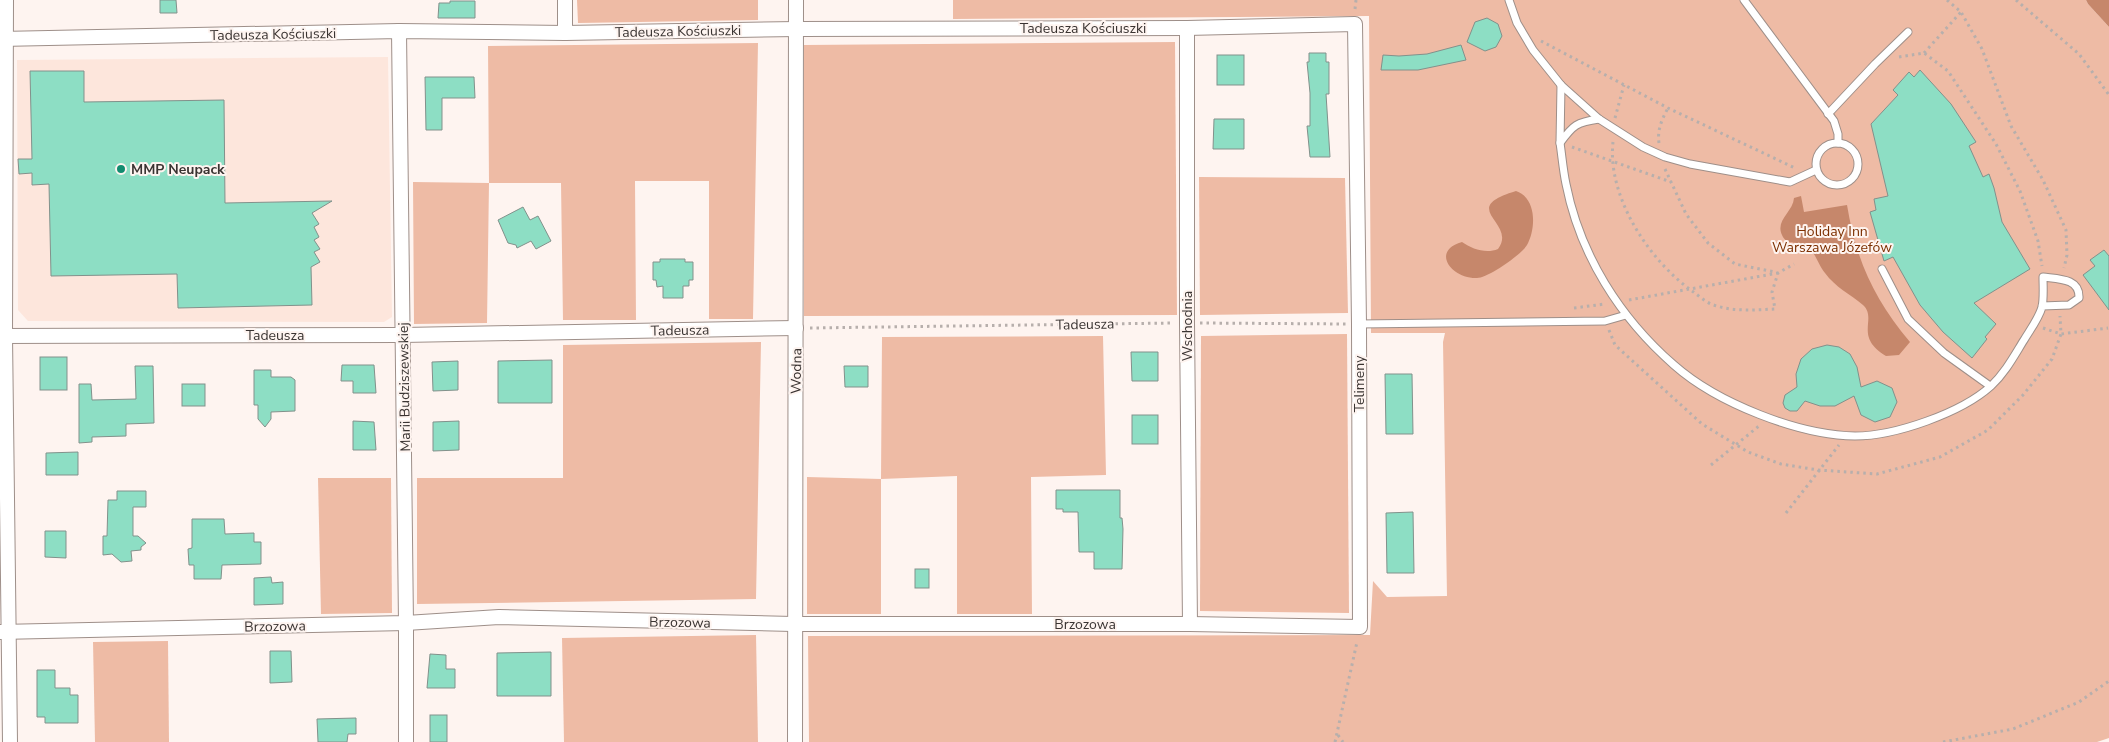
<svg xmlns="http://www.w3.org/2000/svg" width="2109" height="742" viewBox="0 0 2109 742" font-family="'Nunito Sans',sans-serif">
<rect width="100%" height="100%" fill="#fef4f0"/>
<polygon fill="#fde6dc" points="388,57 392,317 384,322 28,321 18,310 17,60"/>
<g fill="#eebba5">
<polygon points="577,0 758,0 758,20 578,23"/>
<polygon points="953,0 2086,0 2088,4 2109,27 2109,738 2097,742 809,742 808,636 1370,635 1373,581 1387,597 1447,596 1443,342 1445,333 1371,333 1369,16 953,19"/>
<polygon points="1175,42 1177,315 804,316 804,45"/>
<polygon points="758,43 753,319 709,319 709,181 635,181 636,320 563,320 561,183 489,183 487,323 414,324 413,182 489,183 488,46"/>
<polygon points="1199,177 1345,178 1348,313 1200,315"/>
<polygon points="1347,334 1349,613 1200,611 1201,336"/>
<polygon points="1103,336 1106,475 1031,477 1032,614 957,614 957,476 881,479 881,614 807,614 807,477 881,479 882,337"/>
<polygon points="761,342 756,599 417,604 417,478 563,478 563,345"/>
<polygon points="318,478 391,478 392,613 321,614"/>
<polygon points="756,635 758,742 564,742 562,638"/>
<polygon points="168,641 169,742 95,742 93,642"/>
</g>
<g fill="#c6876b">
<polygon points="2086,0 2109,0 2109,27 2088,4"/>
<path d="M1516,191C1537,198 1536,229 1527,245C1521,255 1488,278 1477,278C1452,279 1430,251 1462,242C1472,249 1486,254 1498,249C1518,222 1456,209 1516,191Z"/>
<path d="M1801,196L1804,212L1847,205C1856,260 1874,299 1910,342L1899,355L1886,356C1853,336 1878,319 1863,305C1850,294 1835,287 1825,273C1818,265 1815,250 1805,245C1796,241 1787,246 1782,235C1775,220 1793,212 1794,198Z"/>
</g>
<g fill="#8ddec4" stroke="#82918b">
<polygon points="160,0 176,0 177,13 160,13"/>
<polygon points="450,1 475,1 475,18 438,18 439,3 450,3"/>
<polygon points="1487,18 1498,24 1502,36 1496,47 1485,51 1467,42 1475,22"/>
<polygon points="1461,45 1466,60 1418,70 1381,70 1383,55 1399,56 1427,54"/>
<polygon points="1309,53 1326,53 1326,62 1329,62 1329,94 1326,94 1330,157 1310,157 1307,126 1310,126 1310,93 1307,62 1309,62"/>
<rect x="1217" y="55" width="27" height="30"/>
<polygon points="1920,70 1951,104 1976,142 1969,146 1983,177 1989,174 1994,188 2002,222 2030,269 1974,303 1996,324 1985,337 1987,339 1972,358 1943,332 1920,305 1893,257 1884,261 1870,212 1876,210 1874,199 1888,196 1871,124 1898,95 1893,90 1909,72 1914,77"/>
<polygon points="30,71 84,71 84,102 224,100 225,203 332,201 312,213 319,224 314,227 319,237 314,240 320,249 314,252 320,262 311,267 312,305 178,308 177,274 51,276 49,184 32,185 32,173 19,174 18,159 32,159"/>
<polygon points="425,77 474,77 475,98 442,98 442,130 426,130"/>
<polygon points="1214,119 1244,119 1244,149 1213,149"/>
<polygon points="523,207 530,220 538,216 551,241 536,249 531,241 517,248 516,245 508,243 498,220"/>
<polygon points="2104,250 2109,256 2109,310 2083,275 2095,266 2090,260"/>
<polygon points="660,259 685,259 685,262 693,262 693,280 689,280 689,286 683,286 683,298 663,298 663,286 657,287 656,280 653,280 653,262 660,262"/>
<polygon points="1827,345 1839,347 1850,354 1857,367 1861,387 1877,381 1892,388 1897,402 1890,417 1875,422 1861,415 1854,396 1835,406 1820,406 1805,401 1797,411 1790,411 1785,408 1783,403 1785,395 1797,387 1796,374 1801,359 1812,349"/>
<polygon points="1131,352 1158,352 1158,381 1132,381"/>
<rect x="40" y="357" width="27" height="33"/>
<polygon points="552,360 552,403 498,403 498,361"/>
<polygon points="458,361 458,390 433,391 432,362"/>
<polygon points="342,365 374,365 376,393 353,393 353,381 341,381"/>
<polygon points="135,366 153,366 154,423 126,424 126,436 92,437 92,442 79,443 79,384 91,384 92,400 136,399"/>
<polygon points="844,366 868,366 868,387 845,387"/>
<polygon points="254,370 271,370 271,377 291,377 295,380 295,411 271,412 271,419 265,427 258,419 258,405 254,405"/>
<polygon points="1385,374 1412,374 1413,434 1386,434"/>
<rect x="182" y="384" width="23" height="22"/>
<rect x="1132" y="415" width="26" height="29"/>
<polygon points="353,421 374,422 376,450 353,450"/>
<polygon points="459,421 459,450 433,451 433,422"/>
<polygon points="78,452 78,475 46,475 46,453"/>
<polygon points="1056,490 1120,490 1120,518 1122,518 1123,529 1122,569 1094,569 1094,552 1079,552 1078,512 1063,512 1063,509 1056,509"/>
<polygon points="117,491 146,491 146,507 133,507 133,536 138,536 146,543 141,547 141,550 131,551 132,561 121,562 112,554 103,555 103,536 107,536 108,500 117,500"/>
<polygon points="1413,512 1414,573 1387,573 1386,513"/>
<polygon points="192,519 224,519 225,534 254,533 254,542 261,542 261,564 222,565 221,579 194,579 194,565 189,565 188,549 192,548"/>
<polygon points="45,531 66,531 66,558 45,557"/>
<rect x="915" y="569" width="14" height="19"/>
<polygon points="271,577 272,583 283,582 283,604 254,605 254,578"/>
<polygon points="270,651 291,651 292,682 270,683"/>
<polygon points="551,652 551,696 497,696 497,653"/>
<polygon points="430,654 446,655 446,669 455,669 455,688 427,688"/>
<polygon points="37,670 55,670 55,688 70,688 70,695 78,695 78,723 45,723 45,717 37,717"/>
<rect x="430" y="715" width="17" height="27"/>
<polygon points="356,718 356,734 348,734 347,742 318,742 317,719"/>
</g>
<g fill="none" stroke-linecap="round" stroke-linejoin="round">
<g stroke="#9e8f89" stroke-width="9">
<g id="lane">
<polyline points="1509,0 1517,23 1533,50 1561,85 1599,119 1643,147 1665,157 1690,164 1790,182 1816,170"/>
<polyline points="1744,0 1834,121 1838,134 1838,143"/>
<path d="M1561,85L1560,143C1573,125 1577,122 1599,119"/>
<polyline points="1828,114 1875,64 1908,32"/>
<path d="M1560,143C1562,156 1563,170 1566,184C1580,255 1620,318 1674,365C1717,403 1798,435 1855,436C1895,436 1961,413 1991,386C2005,373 2014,356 2024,340C2030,330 2039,318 2042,307C2044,298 2043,286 2043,277C2058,279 2080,278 2079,298L2069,305L2042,306"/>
<circle cx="1837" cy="164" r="21"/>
<polyline points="1882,269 1908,319 1944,353 1990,386"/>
<polyline points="1359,324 1605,321 1626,315"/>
</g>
</g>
<g stroke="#9e8f89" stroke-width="16">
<g id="street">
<polyline points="6,0 5,336 10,742"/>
<polyline points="565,0 565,33"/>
<polyline points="1187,28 1187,323 1190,624"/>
<polyline points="399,31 406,623 406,742"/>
<polyline points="0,39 399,31 565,33 797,29 1187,28 1355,24 1359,324 1360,627 1190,624 793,624 499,617 406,623 0,632"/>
<polyline points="0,336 403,335 796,328"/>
<polyline points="795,742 796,0"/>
</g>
</g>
<g stroke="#b7afac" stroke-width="3" stroke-dasharray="2.5 4" stroke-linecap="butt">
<polyline points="1947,0 1961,12 1982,49 2011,126 2043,180 2066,230 2067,255 2064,268"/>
<polyline points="2016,0 2079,54 2109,95"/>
<polyline points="1355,9 1356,0"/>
<polyline points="1541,41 1668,108 1795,168"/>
<polyline points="1924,53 1961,12"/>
<polyline points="1899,57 1924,53 1948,71 1996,144 2020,191 2038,241 2042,266"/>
<polyline points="1615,118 1624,85"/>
<path d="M1613,142C1607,197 1649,260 1692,291C1698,295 1704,301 1711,304C1731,312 1754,310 1775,309L1772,292L1778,273L1794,264"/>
<path d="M1659,143C1657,130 1662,119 1668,108"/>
<polyline points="1572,147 1671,182"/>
<polyline points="1665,169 1686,214 1708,243 1735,264 1775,272"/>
<polyline points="1629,300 1778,273"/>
<polyline points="1574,308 1605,304"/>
<polyline points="1200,323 1346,324"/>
<polyline points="810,328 1173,323"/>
<polyline points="2043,328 2061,334 2108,328"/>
<polyline points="1609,330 1615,345 1702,424 1748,452 1781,464 1818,470 1877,474 1940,457 1988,430 2023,395 2052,359 2061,334 2060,316"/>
<polyline points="1711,465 1759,426"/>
<polyline points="1786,513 1839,445"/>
<polyline points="1338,735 1343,742"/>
<polyline points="1335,742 1357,642"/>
<polyline points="1943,742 2013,729 2079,702 2109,681"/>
</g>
<use href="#lane" stroke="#fff" stroke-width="7"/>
<use href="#street" stroke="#fff" stroke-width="14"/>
</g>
<circle fill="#128c70" stroke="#fef4f0" stroke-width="2" cx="121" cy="169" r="5"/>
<g text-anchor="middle" stroke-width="4" stroke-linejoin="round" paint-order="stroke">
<g font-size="14" fill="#3a3432" stroke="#fef4f0">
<text x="1083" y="33">Tadeusza Kościuszki</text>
<text transform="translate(678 31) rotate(-1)" y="5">Tadeusza Kościuszki</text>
<text transform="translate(273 34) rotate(-1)" y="5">Tadeusza Kościuszki</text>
<text transform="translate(1085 324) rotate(-1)" y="5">Tadeusza</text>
<text transform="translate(1187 326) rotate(-90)" y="5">Wschodnia</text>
<text transform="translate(680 330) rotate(-1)" y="5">Tadeusza</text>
<text x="275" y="340">Tadeusza</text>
<text transform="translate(796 371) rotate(-89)" y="5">Wodna</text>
<text transform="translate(1359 384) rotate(-90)" y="5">Telimeny</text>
<text transform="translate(404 387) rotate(-91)" y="5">Marii Budziszewskiej</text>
<text transform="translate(680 622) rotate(1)" y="5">Brzozowa</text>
<text x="1085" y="629">Brzozowa</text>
<text transform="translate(275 626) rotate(-1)" y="5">Brzozowa</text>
</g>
<g font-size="14" font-weight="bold" fill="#3a3432" stroke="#fef4f0" text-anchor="start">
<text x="131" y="174">MMP Neupack</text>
</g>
<g font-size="14" fill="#7d3002" stroke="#fef4f0">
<text x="1832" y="236">Holiday Inn<tspan x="1832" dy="16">Warszawa Józefów</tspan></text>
</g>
</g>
</svg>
